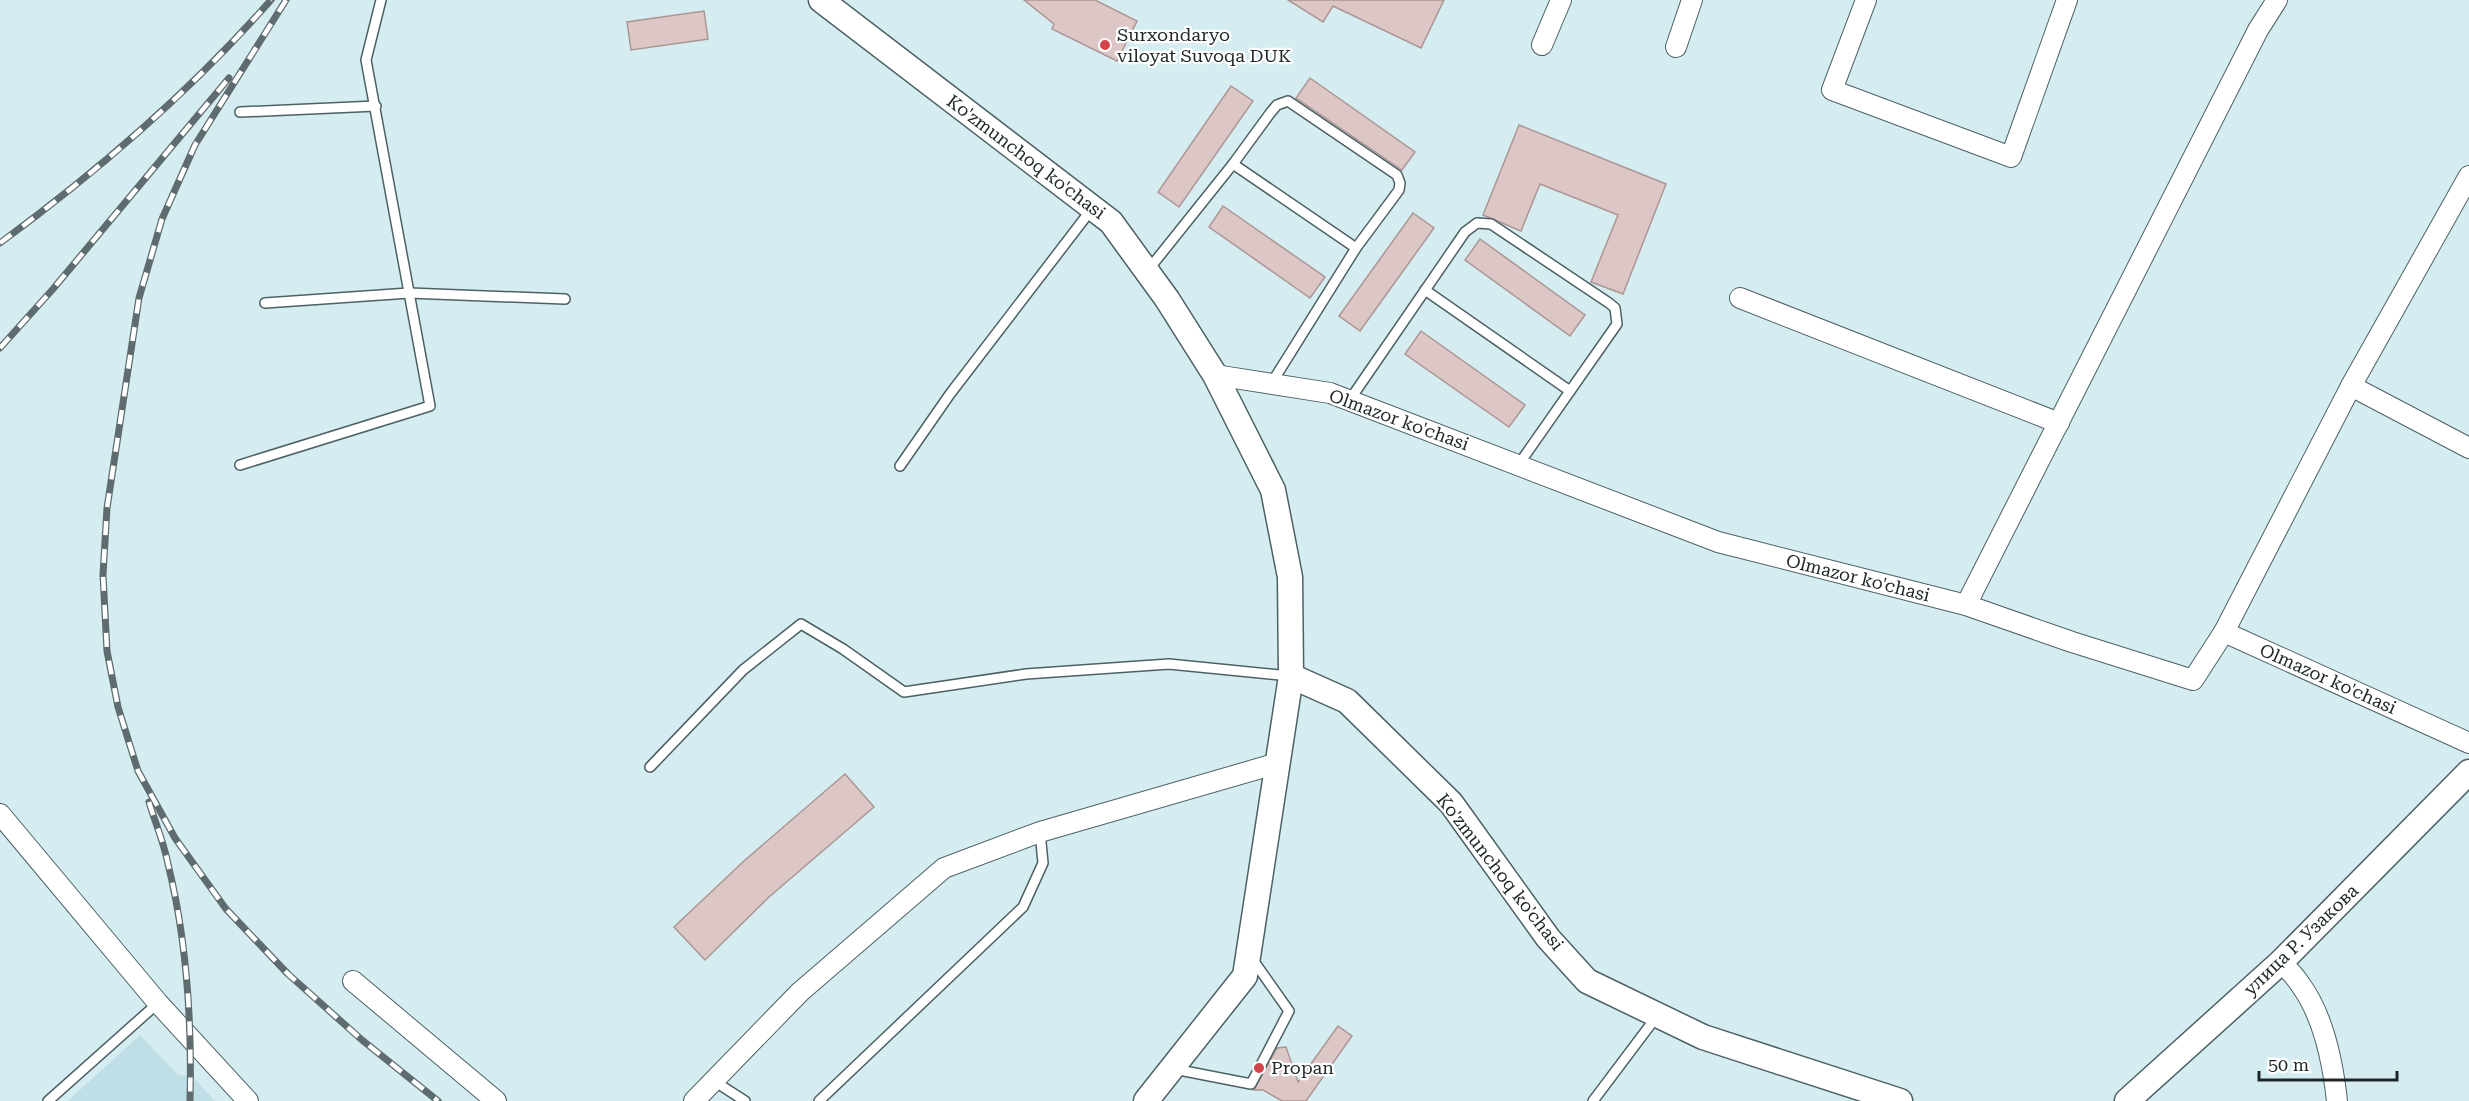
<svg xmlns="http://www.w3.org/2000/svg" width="2469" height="1101" viewBox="0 0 2469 1101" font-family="'Roboto Serif',serif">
<rect width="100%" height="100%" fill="#d5ecf1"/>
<polygon fill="#bfdee6" points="140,1035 177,1074 193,1077 215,1101 68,1101"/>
<g fill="#ddc7c6" stroke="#ab9694" stroke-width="1.5">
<polygon points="1024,0 1095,0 1137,21 1117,61 1052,29 1054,24"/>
<polygon points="1288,0 1444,0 1421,48 1333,6 1323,22"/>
<polygon points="704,11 708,39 631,50 627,22"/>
<polygon points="1310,78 1415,152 1402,170 1296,98"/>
<polygon points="1231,86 1253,101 1179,207 1158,192"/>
<polygon points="1519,125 1666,184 1623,294 1591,282 1618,215 1540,184 1521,231 1483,215"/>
<polygon points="1223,206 1325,277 1310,298 1209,227"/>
<polygon points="1413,213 1434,228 1360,331 1339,316"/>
<polygon points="1480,239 1585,315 1570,336 1465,260"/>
<polygon points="1421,331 1525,405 1509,427 1405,354"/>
<polygon points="845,774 874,807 769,897 705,960 674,927 745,860"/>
<polygon points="1338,1026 1352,1036 1306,1101 1282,1101 1263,1090 1254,1090 1277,1048 1286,1047 1298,1082"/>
</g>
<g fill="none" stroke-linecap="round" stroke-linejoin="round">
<g stroke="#4d6165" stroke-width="12">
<g id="service">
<polyline points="240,112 376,106"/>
<polyline points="1233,164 1356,248"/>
<polyline points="1149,269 1233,164 1271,112 1277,105 1288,101 1397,175 1400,183 1399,190 1356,248 1271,384"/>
<polyline points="1425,290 1570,391"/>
<polyline points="265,303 409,293 565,299"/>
<polyline points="1349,401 1465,232 1477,223 1491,224 1609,303 1615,308 1617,324 1519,464"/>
<polyline points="240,465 430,406 366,60 381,0"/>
<polyline points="900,466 950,394 1091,210"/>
<polyline points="650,767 743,670 801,624 843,649 904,692 1026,674 1169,664 1290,676"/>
<polyline points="1174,1069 1251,1084 1289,1011 1253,960"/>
<polyline points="714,1081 745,1101"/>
<polyline points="48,1101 158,1003"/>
<polyline points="819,1101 1023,907 1043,863 1040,832"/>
<polyline points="1593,1101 1657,1016"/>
</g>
</g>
<g stroke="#4d6165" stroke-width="22">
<g id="minor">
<polyline points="1866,0 1832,90 2011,157 2067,0"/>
<polyline points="1542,45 1561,0"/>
<polyline points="1676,47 1692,0"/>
<polyline points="1740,298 2059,423"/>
<polyline points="1215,375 1330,393 1718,542 1966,605 2072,642 2193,680 2224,632 2469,743"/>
<polyline points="2351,386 2469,448"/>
<polyline points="1966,605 2258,30 2277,0"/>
<polyline points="2224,632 2351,386 2469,176"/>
<polyline points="0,814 158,1003 248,1101"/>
<path d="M2281,962C2288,969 2295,976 2300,984C2323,1015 2333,1064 2337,1101"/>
<polyline points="353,981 496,1101"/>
<polyline points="694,1101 800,992 944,868 1040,832 1278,763"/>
</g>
</g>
<g stroke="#4d6165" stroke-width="27">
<g id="tertiary">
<polyline points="821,0 1111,222 1167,299 1215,375 1273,490 1290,577 1291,676 1245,976 1146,1101"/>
<polyline points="1291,676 1347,701 1451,803 1548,938 1587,981 1703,1037 1900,1101"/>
<polyline points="2127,1101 2281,962 2469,772"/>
</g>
</g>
<use href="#service" stroke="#fff" stroke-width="9"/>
<use href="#minor" stroke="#fff" stroke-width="20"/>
<use href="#tertiary" stroke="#fff" stroke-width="24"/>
<g stroke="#5f6c6f" stroke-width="7">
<g id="rail">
<polyline points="286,0 195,145 162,219 139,298 107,508 103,575 107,651 118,707 138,771 175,838 226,909 288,974 362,1040 438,1101"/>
<path d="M0,243C98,171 190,92 271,0"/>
<polyline points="0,348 53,289 229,78"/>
<path d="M149,802C155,822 164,843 168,864C187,941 192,1022 190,1101"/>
</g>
</g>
<use href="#rail" stroke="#fff" stroke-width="4.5" stroke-dasharray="14" stroke-linecap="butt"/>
</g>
<g fill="#d3434c" stroke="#fff" stroke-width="2">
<circle cx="1105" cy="45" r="6"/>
<circle cx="1259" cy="1068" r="6"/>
</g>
<g text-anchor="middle" stroke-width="4.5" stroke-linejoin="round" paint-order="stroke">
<g font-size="18" fill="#1e2628" stroke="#fff" text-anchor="start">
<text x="1117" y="41">Surxondaryo<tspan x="1117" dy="21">viloyat Suvoqa DUK</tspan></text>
<text x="1271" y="1074">Propan</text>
</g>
<g font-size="18" fill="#1e2628" stroke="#fff">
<text transform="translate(1026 157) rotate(37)" y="6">Ko'zmunchoq ko'chasi</text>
<text transform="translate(1399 420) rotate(20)" y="6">Olmazor ko'chasi</text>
<text transform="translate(1858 578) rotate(14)" y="6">Olmazor ko'chasi</text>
<text transform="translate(2328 679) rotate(24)" y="6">Olmazor ko'chasi</text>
<text transform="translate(1500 872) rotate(52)" y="6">Ko'zmunchoq ko'chasi</text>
<text transform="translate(2301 940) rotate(-44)" y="6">улица Р. Узакова</text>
</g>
</g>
<path d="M2259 1071v9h138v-9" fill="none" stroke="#1e2628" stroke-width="3"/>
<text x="2268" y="1071" font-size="18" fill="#1e2628" stroke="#ffffff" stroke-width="4.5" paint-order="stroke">50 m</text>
</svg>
